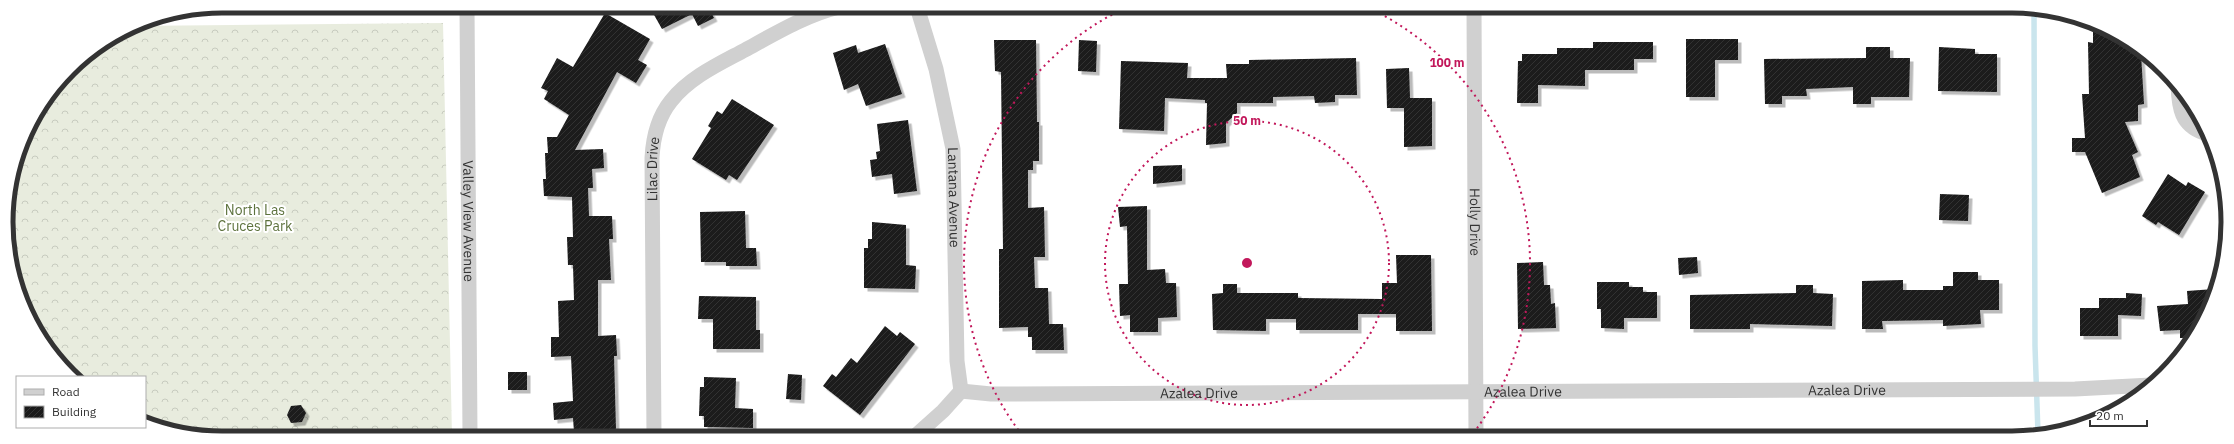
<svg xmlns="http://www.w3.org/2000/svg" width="2234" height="444" viewBox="0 0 2234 444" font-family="'IBM Plex Sans',sans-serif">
<defs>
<pattern id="forest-crowns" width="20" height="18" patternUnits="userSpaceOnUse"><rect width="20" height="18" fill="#e8ecde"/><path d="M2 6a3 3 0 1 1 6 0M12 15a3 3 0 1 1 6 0" fill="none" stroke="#c7cbbf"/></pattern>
<pattern id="building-hatch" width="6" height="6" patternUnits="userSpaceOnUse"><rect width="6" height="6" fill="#1a1a1a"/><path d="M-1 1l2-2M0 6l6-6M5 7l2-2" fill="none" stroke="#333"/></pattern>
<filter id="shadow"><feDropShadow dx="3.5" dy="3.5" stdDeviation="0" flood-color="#0004"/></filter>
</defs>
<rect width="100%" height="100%" fill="#fff"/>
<polygon fill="url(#forest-crowns)" points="443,23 452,436 194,436 145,420 145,377 75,377 59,364 18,292 6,208 23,139 69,69 133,26"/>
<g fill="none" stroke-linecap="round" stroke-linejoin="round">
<polyline stroke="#cae5ed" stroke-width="5.5" points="2034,8 2035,346 2038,434"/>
</g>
<g fill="url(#building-hatch)" filter="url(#shadow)">
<polygon points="649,6 708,6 714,18 698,26 692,14 662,29"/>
<polygon points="605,13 650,39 638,60 647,65 636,83 617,72 575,150 603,149 604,168 592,169 593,188 588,188 589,216 612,216 613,239 609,239 611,280 598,280 598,336 616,335 617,356 614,356 616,430 574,432 573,418 554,420 553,403 573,401 571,356 551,357 551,337 559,337 558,301 574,300 573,265 568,265 567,237 573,237 572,197 544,196 543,179 546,179 545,153 548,153 547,137 557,137 569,115 544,99 548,91 541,88 557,58 573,67"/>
<polygon points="2093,26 2120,35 2141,54 2144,104 2138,105 2138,121 2125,122 2138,152 2132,155 2140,177 2102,193 2085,152 2072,152 2072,138 2085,138 2082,94 2089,94 2088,42 2093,43"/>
<polygon points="1686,39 1738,39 1738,60 1715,60 1715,97 1686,97"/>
<polygon points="994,40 1036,40 1037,122 1039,122 1039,161 1033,161 1033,170 1028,170 1028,208 1044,207 1045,257 1034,257 1035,288 1048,288 1049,324 1063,324 1064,350 1032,350 1032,337 1028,337 1028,327 999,328 999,249 1003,249 1001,72 995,71"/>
<polygon points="1079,40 1097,41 1096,72 1078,71"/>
<polygon points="1593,42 1653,42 1653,59 1634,59 1634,70 1585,70 1585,86 1538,85 1538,103 1517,103 1518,61 1522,61 1522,54 1557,54 1557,48 1593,48"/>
<polygon points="885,44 902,94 866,106 858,84 844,90 833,53 856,45 858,53"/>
<polygon points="1866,47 1890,47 1890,58 1910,58 1909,97 1871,97 1871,104 1853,104 1853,87 1806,89 1807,96 1782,96 1782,104 1765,104 1764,59 1866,58"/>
<polygon points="1939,47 1975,49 1975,54 1997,54 1997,92 1938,91"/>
<polygon points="1356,58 1357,95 1335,95 1335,102 1315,103 1314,96 1273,97 1273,103 1237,103 1237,113 1226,123 1226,143 1206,145 1207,103 1205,103 1205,100 1165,98 1164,131 1119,129 1121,61 1188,63 1187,78 1227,78 1226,64 1249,64 1249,60"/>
<polygon points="1409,68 1410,98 1432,98 1432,146 1404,147 1404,108 1387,108 1386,69"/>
<polygon points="732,99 774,125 737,180 729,175 726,180 692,159 711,128 708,126 717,111 722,114"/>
<polygon points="908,120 917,191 894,194 892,174 872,177 870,160 877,159 876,152 880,151 877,124"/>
<polygon points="1182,165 1182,181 1153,184 1153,166"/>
<polygon points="2168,174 2186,186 2188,182 2205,192 2179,235 2158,222 2156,225 2142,216"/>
<polygon points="1940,194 1969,195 1968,221 1939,220"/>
<polygon points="1147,206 1147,270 1165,269 1166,283 1176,283 1177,317 1158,318 1158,332 1130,332 1130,315 1120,316 1119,284 1128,284 1127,226 1120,227 1118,207"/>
<polygon points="745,211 746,248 756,248 757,266 726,266 726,262 701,262 700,212"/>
<polygon points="872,222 906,225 906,265 916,266 915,289 864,288 864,248 868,248 868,239 872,239"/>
<polygon points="1396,255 1431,255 1432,331 1396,331 1396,314 1358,314 1358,330 1296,330 1296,319 1266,319 1266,331 1213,330 1212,294 1223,293 1223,284 1237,284 1237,293 1298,293 1298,298 1382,299 1382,283 1397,283"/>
<polygon points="1697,257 1698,273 1679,275 1678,258"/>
<polygon points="1543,262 1544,285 1550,285 1551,304 1555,303 1556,328 1518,329 1517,263"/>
<polygon points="1953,272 1978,272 1978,280 1999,280 1999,310 1980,310 1981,324 1943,326 1943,320 1882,321 1883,329 1862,329 1862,281 1903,280 1903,290 1943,290 1943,286 1953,286"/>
<polygon points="1597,282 1629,282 1629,287 1643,287 1643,292 1657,292 1657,318 1624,318 1624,329 1601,328 1601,309 1597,309"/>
<polygon points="1796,285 1813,285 1813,293 1833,294 1832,326 1750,324 1750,329 1690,329 1690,295 1796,293"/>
<polygon points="2214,289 2206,317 2191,338 2180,338 2180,330 2160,331 2157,306 2188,304 2187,291"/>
<polygon points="2126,293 2142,294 2141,316 2118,315 2118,336 2080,336 2080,308 2099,308 2099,298 2126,298"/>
<polygon points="699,296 756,297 756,330 760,330 760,349 713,349 713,319 698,319"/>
<polygon points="885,326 897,336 900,332 915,344 860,415 823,386 832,374 836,377 851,358 857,363"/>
<rect x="508" y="372" width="19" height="18"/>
<polygon points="788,374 802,375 801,400 786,399"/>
<polygon points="704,377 736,378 735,408 753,409 753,428 704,427 704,416 699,416 700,387 704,387"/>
<polygon points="301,405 306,413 302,422 291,423 287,415 291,406"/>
</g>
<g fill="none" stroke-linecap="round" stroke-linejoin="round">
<g stroke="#d0d0d0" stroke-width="15">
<path id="s1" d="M467,6L470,436"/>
<path id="s2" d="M917,7L936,69L953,149L957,361L961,391"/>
<path id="s3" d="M1474,7L1476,437"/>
<path d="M2178,86C2179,108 2181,125 2204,133"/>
<path id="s4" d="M961,391L991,394L2075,389L2151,385"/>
<path id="s5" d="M654,437L652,158C653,138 658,117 671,101C690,77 719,64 745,50C776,33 806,15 839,7"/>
<polyline points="914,437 943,411 961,391"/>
</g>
</g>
<g fill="none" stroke="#c2185b" stroke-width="2" stroke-dasharray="2 4">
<circle cx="1247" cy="263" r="142"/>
<path d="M1022 435A283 283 0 0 1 1125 8M1369 8A283 283 0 0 1 1472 435"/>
</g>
<g text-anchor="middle" stroke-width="4" stroke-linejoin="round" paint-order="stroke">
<g font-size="14" fill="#333" stroke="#fff">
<text dy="5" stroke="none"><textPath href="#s5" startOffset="268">Lilac Drive</textPath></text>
<text dy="5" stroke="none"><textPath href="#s2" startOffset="195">Lantana Avenue</textPath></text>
<text dy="5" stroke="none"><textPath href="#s1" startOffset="215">Valley View Avenue</textPath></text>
<text dy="5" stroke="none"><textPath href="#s3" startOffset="215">Holly Drive</textPath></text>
<text dy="5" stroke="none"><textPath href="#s4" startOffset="886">Azalea Drive</textPath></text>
<text dy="5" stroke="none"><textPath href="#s4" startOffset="562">Azalea Drive</textPath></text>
<text dy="5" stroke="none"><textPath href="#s4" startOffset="238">Azalea Drive</textPath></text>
</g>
<g font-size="14" fill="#5d723d" stroke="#fff">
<text x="255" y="215">North Las<tspan x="255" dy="16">Cruces Park</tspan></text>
</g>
</g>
<path d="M0 0H2234V444H0ZM222 13H2012A209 209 0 0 1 2221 222V222A209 209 0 0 1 2012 431H222A209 209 0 0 1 13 222V222A209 209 0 0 1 222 13Z" fill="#fff" fill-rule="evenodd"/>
<path fill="none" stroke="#333" stroke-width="5" d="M222 13H2012A209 209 0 0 1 2221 222V222A209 209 0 0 1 2012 431H222A209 209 0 0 1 13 222V222A209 209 0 0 1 222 13Z"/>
<circle cx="1247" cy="263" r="6" fill="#c2185b" stroke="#fff" stroke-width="2"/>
<g font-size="12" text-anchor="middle" font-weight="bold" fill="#c2185b" stroke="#fff" stroke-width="4" stroke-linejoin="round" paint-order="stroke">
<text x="1447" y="67">100 m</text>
<text x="1247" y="125">50 m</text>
</g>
<rect x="16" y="376" width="130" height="52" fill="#ffffff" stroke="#adadad"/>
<rect x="24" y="389" width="20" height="6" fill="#d0d0d0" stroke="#adadad"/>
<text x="52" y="396" font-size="12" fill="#333333">Road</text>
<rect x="24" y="406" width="20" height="12" fill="url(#building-hatch)" stroke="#adadad"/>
<text x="52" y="416" font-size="12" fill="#333333">Building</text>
<path d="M2090 420v6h57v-6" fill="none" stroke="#333333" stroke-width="2"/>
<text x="2096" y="420" font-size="12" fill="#333333" stroke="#ffffff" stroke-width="3" paint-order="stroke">20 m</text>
</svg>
